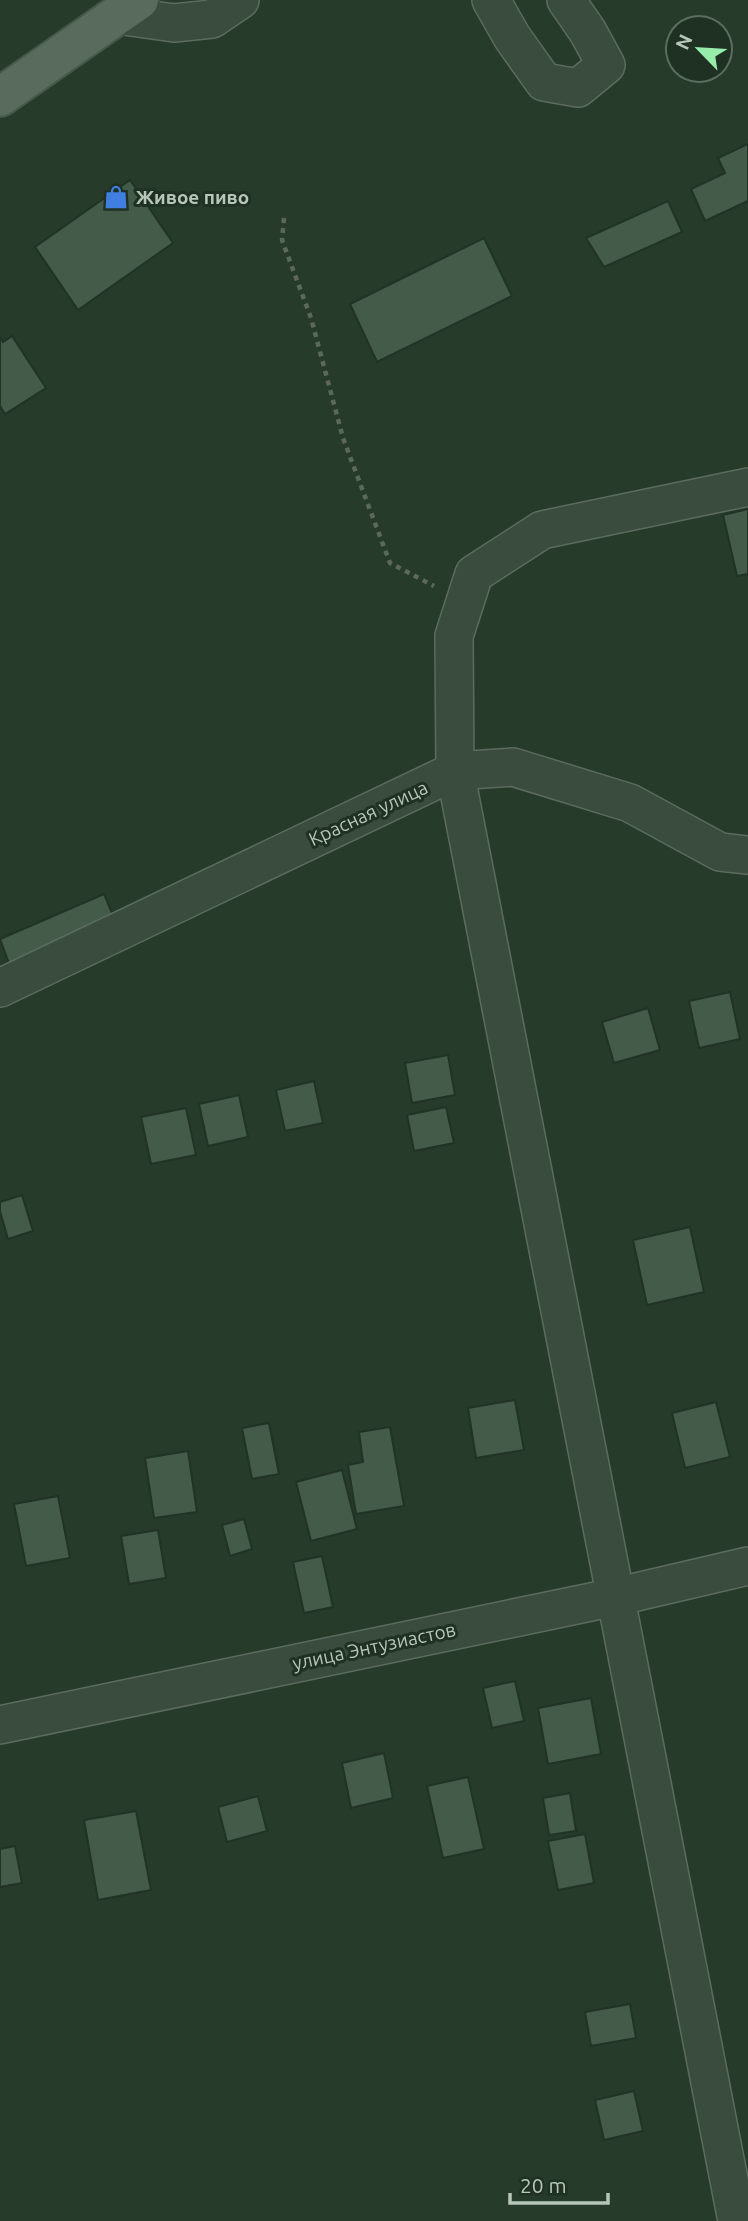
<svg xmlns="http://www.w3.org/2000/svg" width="748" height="2221" viewBox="0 0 748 2221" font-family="Ubuntu,sans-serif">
<rect width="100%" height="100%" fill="#273b2a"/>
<g fill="#435b48" stroke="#213325" stroke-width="2">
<polygon points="748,144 748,201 705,221 691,189 725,173 718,158"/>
<polygon points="130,180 173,243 78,310 35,247"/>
<polygon points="668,201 682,232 604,267 586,238"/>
<polygon points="484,238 512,296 377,362 350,304"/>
<polygon points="12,336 46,388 5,414 0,406 0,337 3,342"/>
<polygon points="748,509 748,574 737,576 723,515"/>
<polygon points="104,894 115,920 10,966 0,939"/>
<polygon points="730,992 740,1039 699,1048 689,1001"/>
<polygon points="648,1008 660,1050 614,1063 602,1022"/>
<polygon points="448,1055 455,1095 412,1103 405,1063"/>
<polygon points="314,1081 323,1123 285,1131 276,1090"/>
<polygon points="239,1095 248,1137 208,1146 199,1104"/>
<polygon points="446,1107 454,1143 414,1151 407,1115"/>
<polygon points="186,1108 196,1155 151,1164 141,1117"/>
<polygon points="22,1195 33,1231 8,1239 0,1211 0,1202"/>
<polygon points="690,1227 704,1292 647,1305 633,1240"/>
<polygon points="515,1400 524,1450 476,1458 468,1408"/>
<polygon points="716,1402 730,1457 685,1468 672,1413"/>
<polygon points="269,1423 279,1474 252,1479 242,1428"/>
<polygon points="390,1427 404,1506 356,1514 348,1465 363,1462 359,1432"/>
<polygon points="188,1451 197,1512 154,1518 145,1458"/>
<polygon points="342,1470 357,1529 311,1541 296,1482"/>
<polygon points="58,1496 70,1558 26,1566 14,1504"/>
<polygon points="244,1519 252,1549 230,1556 222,1525"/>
<polygon points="158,1530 166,1578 129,1584 121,1536"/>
<polygon points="322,1556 333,1607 304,1613 293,1562"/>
<polygon points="515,1681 524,1721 492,1728 483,1688"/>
<polygon points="591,1698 601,1754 548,1764 538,1708"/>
<polygon points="384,1753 393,1798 351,1808 342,1763"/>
<polygon points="468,1777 484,1849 443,1858 427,1786"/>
<polygon points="570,1793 576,1831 549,1835 543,1798"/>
<polygon points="258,1796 267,1831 227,1842 218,1807"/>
<polygon points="136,1811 151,1890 98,1900 84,1820"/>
<polygon points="585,1834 594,1883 558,1890 548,1841"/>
<polygon points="15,1846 22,1883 0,1887 0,1849"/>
<polygon points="630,2004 636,2038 591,2046 585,2012"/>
<polygon points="634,2091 643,2131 604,2140 595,2100"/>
</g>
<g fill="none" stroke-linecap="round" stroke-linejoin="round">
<g stroke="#5b6c5f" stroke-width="40">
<g id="minor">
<polyline points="491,0 512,37 544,82 578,88 606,65 588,32 566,0"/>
<polyline points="117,15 174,23 212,19 240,0"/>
<polyline points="0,988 455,771 513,767 630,803 720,852 748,855"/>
<polyline points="0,1725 615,1597 748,1566"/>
<polyline points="737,2221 455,771 454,636 474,574 542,530 748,487"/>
</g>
</g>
<g stroke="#46584a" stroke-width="42">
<polyline id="major" points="0,97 139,0"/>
</g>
<polyline stroke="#5c6958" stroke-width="4.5" stroke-dasharray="5 5" stroke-linecap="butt" points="284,218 282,240 311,318 343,438 390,563 434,586"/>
<use href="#minor" stroke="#3a4c3e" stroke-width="37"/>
<use href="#major" stroke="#596b5c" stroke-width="38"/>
</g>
<defs>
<g id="shop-bare" transform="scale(1.89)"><path d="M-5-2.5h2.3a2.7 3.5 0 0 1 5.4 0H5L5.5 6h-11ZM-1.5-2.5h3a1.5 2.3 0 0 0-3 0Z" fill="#3f7fe0" stroke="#1f3123" stroke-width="2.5" paint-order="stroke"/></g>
</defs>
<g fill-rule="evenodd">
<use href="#shop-bare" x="116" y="197"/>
</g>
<g text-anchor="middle" stroke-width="6" stroke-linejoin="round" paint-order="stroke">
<g font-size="19" font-weight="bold" fill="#b6c7ba" stroke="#1f3123" text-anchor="start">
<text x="136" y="204">Живое пиво</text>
</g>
<g font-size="19" fill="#b6c7ba" stroke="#1f3123">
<text transform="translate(368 813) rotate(-25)" y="7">Красная улица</text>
<text transform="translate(374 1646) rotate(-12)" y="7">улица Энтузиастов</text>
</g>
</g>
<g transform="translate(699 49) rotate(295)"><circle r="33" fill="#1f3123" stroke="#5b6d5f" stroke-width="2"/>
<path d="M0-5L12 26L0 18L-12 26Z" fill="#96eca9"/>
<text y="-10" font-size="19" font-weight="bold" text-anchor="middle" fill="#b6c7ba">N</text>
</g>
<path d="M510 2193v10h98v-10" fill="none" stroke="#b6c7ba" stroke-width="3.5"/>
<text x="520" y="2193" font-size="21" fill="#b6c7ba" stroke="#1f3123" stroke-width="5" paint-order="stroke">20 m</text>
</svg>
